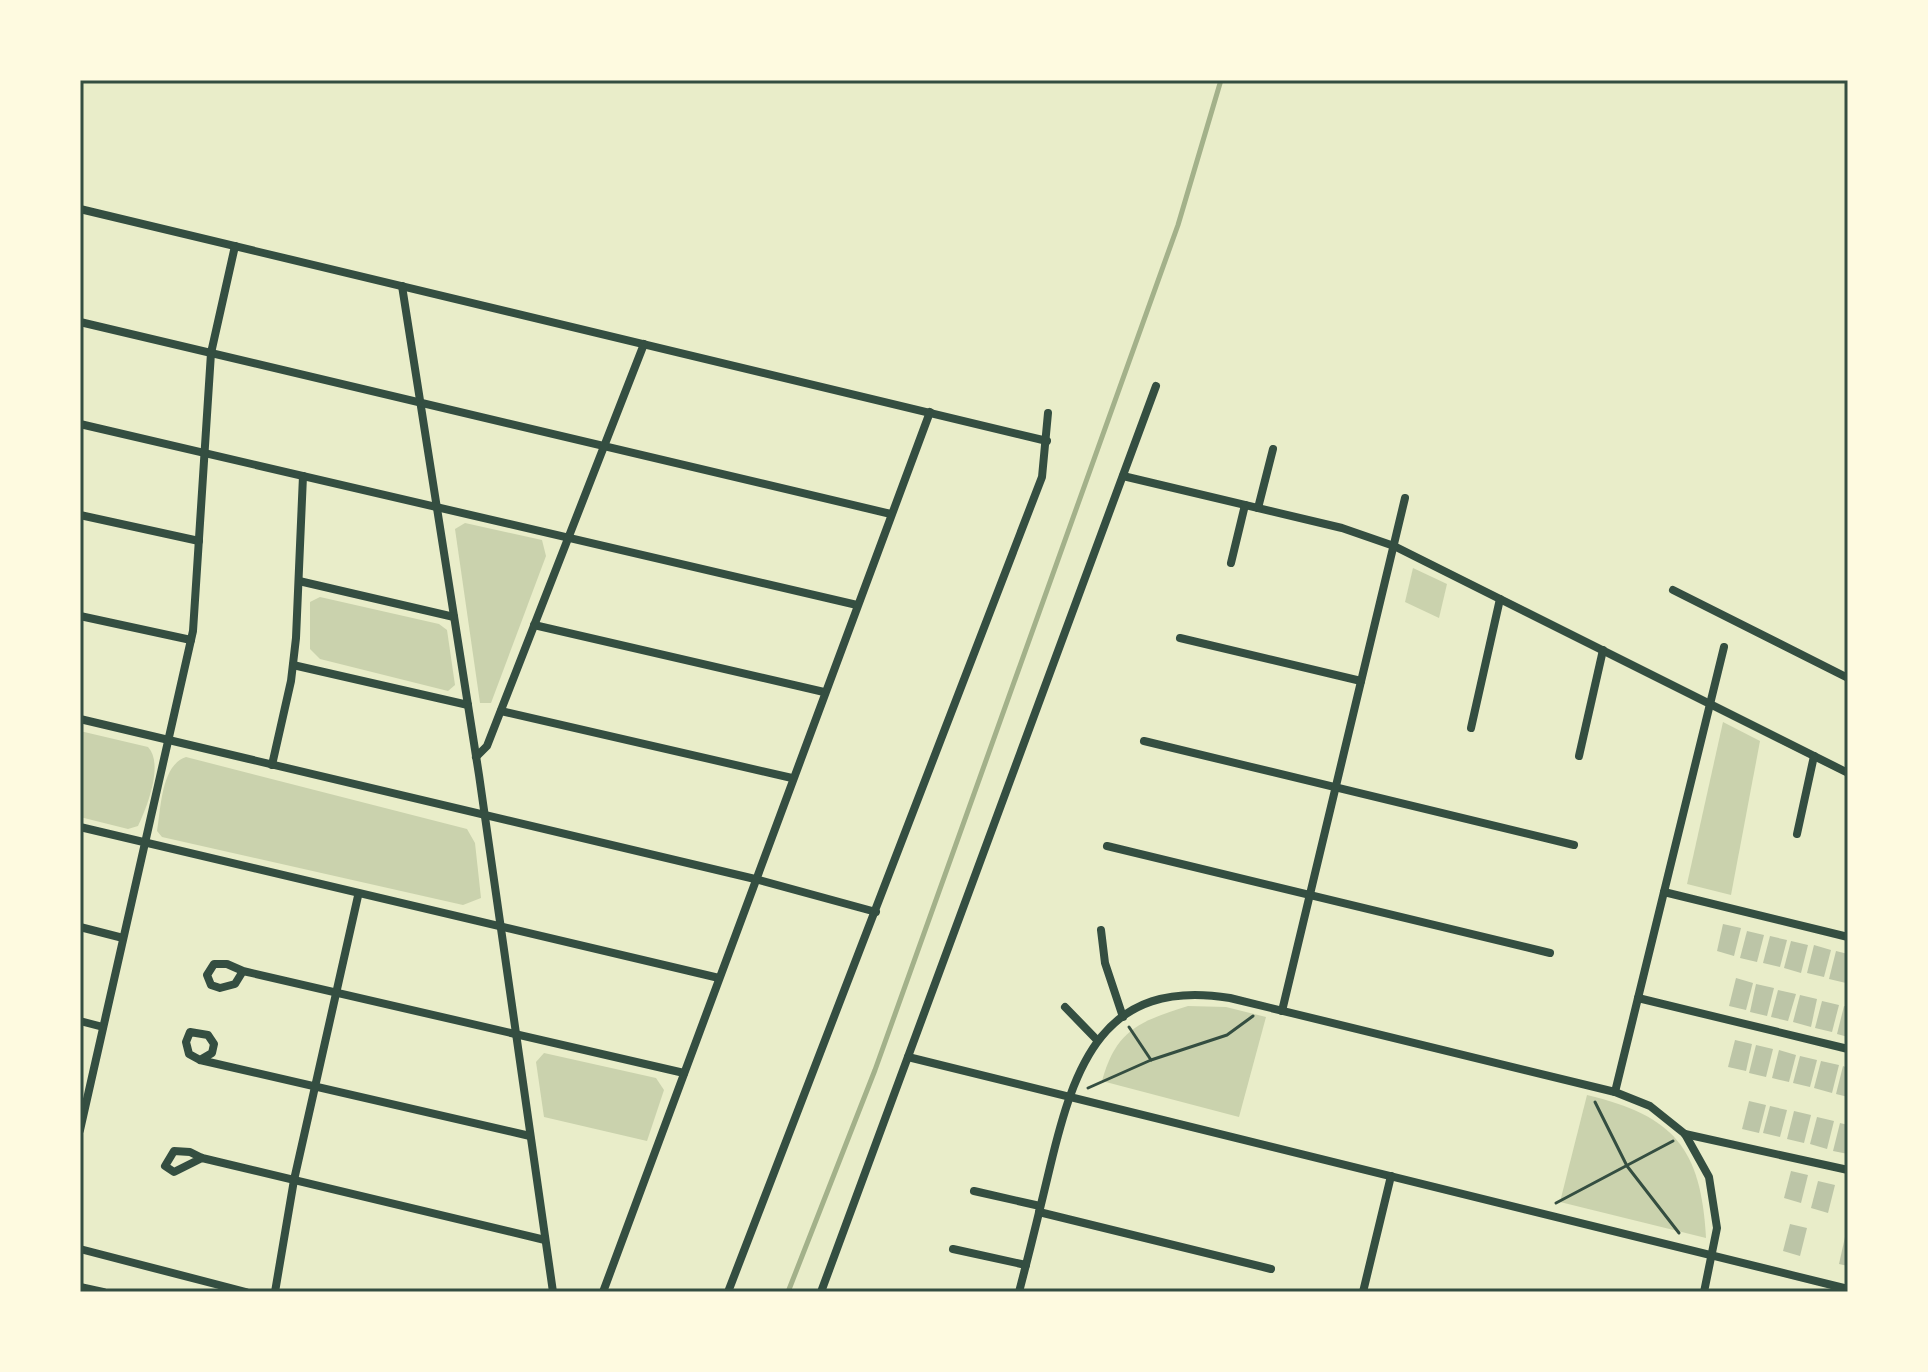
<svg xmlns="http://www.w3.org/2000/svg" width="1928" height="1372" viewBox="0 0 1928 1372" font-family="'Varela Round',sans-serif">
<rect width="100%" height="100%" fill="#e9edc9"/>
<g fill="#cad2ad">
<polygon points="465,523 542,540 546,556 491,703 480,703 455,529"/>
<polygon points="1413,568 1447,584 1439,618 1405,602"/>
<polygon points="320,597 439,624 447,630 455,685 448,691 320,659 310,649 310,602"/>
<polygon points="1723,722 1760,741 1731,895 1687,884"/>
<path d="M80,731L148,747C164,764 147,807 138,826L128,829L80,817Z"/>
<path d="M186,757L467,829L475,843L481,898L463,905L162,837L157,831C161,809 161,765 186,757Z"/>
<path d="M1188,1006L1226,1007L1266,1017L1239,1117L1102,1081C1116,1029 1141,1021 1188,1006Z"/>
<polygon points="544,1053 656,1078 664,1090 647,1141 544,1117 536,1062"/>
<path d="M1587,1095C1674,1116 1701,1148 1706,1238L1560,1202Z"/>
</g>
<g fill="none" stroke-linecap="round" stroke-linejoin="round">
<polyline stroke="#a3b18a" stroke-width="5" points="788,1292 875,1070 1178,225 1221,80"/>
</g>
<g fill="#bcc5a7">
<polygon points="1723,924 1741,928 1734,956 1717,951"/>
<polygon points="1747,931 1764,935 1757,962 1740,958"/>
<polygon points="1770,936 1787,940 1780,967 1763,963"/>
<polygon points="1791,941 1808,945 1801,973 1784,968"/>
<polygon points="1814,945 1831,950 1824,977 1807,973"/>
<polygon points="1836,951 1848,954 1846,983 1829,979"/>
<polygon points="1736,978 1753,983 1746,1010 1729,1006"/>
<polygon points="1756,984 1774,988 1767,1016 1750,1012"/>
<polygon points="1778,990 1796,994 1788,1021 1771,1017"/>
<polygon points="1800,995 1817,999 1811,1027 1793,1022"/>
<polygon points="1822,1001 1839,1005 1832,1032 1815,1028"/>
<polygon points="1844,1006 1848,1007 1848,1037 1837,1034"/>
<polygon points="1735,1040 1752,1044 1746,1071 1728,1067"/>
<polygon points="1756,1045 1773,1049 1766,1077 1749,1073"/>
<polygon points="1779,1050 1796,1055 1789,1082 1772,1078"/>
<polygon points="1800,1056 1817,1060 1810,1087 1793,1083"/>
<polygon points="1821,1061 1839,1065 1832,1093 1814,1088"/>
<polygon points="1843,1066 1848,1068 1848,1097 1836,1094"/>
<polygon points="1749,1101 1766,1105 1759,1133 1742,1129"/>
<polygon points="1770,1106 1787,1110 1780,1137 1763,1133"/>
<polygon points="1794,1111 1811,1115 1804,1143 1787,1139"/>
<polygon points="1817,1117 1834,1121 1827,1149 1810,1144"/>
<polygon points="1840,1123 1848,1125 1848,1154 1833,1151"/>
<polygon points="1791,1171 1808,1175 1801,1203 1784,1198"/>
<polygon points="1818,1181 1835,1185 1828,1213 1811,1208"/>
<polygon points="1790,1224 1807,1228 1800,1256 1783,1251"/>
<polygon points="1845,1237 1848,1237 1848,1266 1839,1264"/>
</g>
<g fill="none" stroke-linecap="round" stroke-linejoin="round">
<g stroke="#344e41" stroke-width="3">
<polyline points="1129,1027 1151,1060"/>
<polyline points="1088,1088 1151,1060 1227,1035 1253,1016"/>
<polyline points="1595,1102 1627,1166 1679,1233"/>
<polyline points="1556,1203 1673,1141"/>
</g>
<g stroke="#344e41" stroke-width="8">
<polyline points="80,209 1047,441"/>
<polyline points="402,286 479,775 553,1292"/>
<polyline points="80,322 891,514"/>
<polyline points="80,424 857,605"/>
<polyline points="1123,476 1342,528 1394,546 1848,773"/>
<polyline points="1258,508 1273,449"/>
<polyline points="80,515 199,541"/>
<polyline points="1231,563 1245,505"/>
<polyline points="299,581 454,617"/>
<polyline points="1673,590 1848,678"/>
<polyline points="80,616 191,640"/>
<polyline points="534,625 824,692"/>
<polyline points="1180,638 1361,681"/>
<polyline points="293,665 468,705"/>
<polyline points="501,711 792,778"/>
<polyline points="80,719 755,879 876,912"/>
<polyline points="1471,728 1500,599"/>
<polyline points="1144,741 1574,845"/>
<polyline points="1579,756 1603,650"/>
<polyline points="476,757 487,746 644,344"/>
<polyline points="272,765 291,681 296,638 303,476"/>
<polyline points="80,827 719,978"/>
<polyline points="1797,834 1814,756"/>
<polyline points="1107,846 1550,953"/>
<polyline points="1664,892 1848,937"/>
<polyline points="80,927 123,938"/>
<polyline points="1101,930 1105,963 1123,1017"/>
<polyline points="243,971 235,984 220,988 211,985 207,975 214,964 227,964 243,971 684,1073"/>
<polyline points="1638,998 1848,1049"/>
<polyline points="1065,1007 1097,1040"/>
<polyline points="1282,1011 1405,498"/>
<polyline points="80,1021 103,1027"/>
<polyline points="908,1057 1848,1289"/>
<polyline points="200,1060 212,1053 214,1044 208,1035 190,1032 186,1042 189,1054 200,1060 530,1136"/>
<polyline points="1615,1092 1724,647"/>
<polyline points="80,1130 193,631 211,353 235,246"/>
<polyline points="1685,1134 1848,1170"/>
<polyline points="202,1158 174,1172 165,1166 174,1151 190,1152 202,1158 545,1240"/>
<polyline points="974,1191 1040,1206"/>
<polyline points="1039,1212 1271,1269"/>
<polyline points="80,1249 246,1292"/>
<polyline points="953,1249 1026,1265"/>
<polyline points="80,1287 103,1292"/>
<polyline points="275,1292 294,1180 358,896"/>
<polyline points="603,1292 930,412"/>
<polyline points="728,1292 1042,477 1048,413"/>
<polyline points="821,1292 1156,386"/>
<path d="M1019,1292C1030,1250 1040,1209 1050,1167C1074,1066 1103,977 1230,998L1615,1092L1650,1106L1685,1134L1709,1177L1717,1228L1704,1292"/>
<polyline points="1363,1292 1391,1176"/>
</g>
</g>
<rect width="1928" height="1372" fill="none" stroke="#fefae0" stroke-width="164"/>
<rect x="82" y="82" width="1764" height="1208" fill="none" stroke="#344e41" stroke-width="3"/>
</svg>
